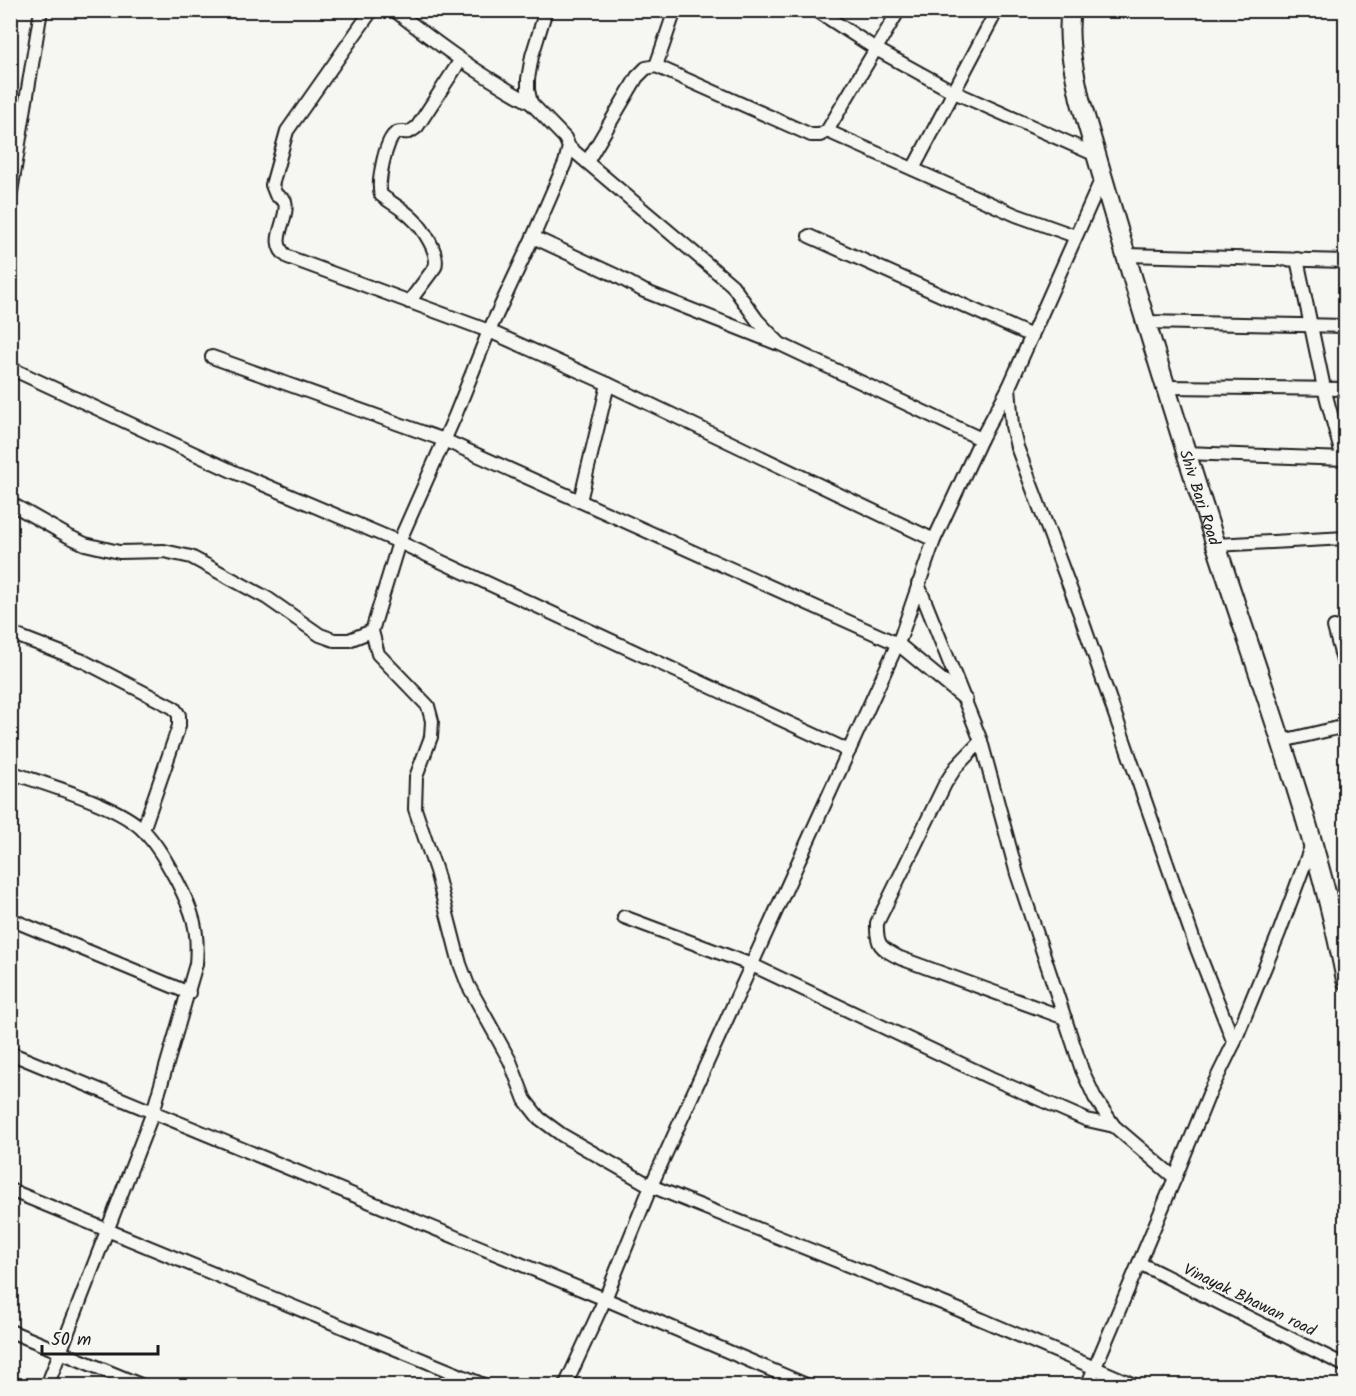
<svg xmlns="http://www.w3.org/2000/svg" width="1356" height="1396" viewBox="0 0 1356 1396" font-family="Kalam,sans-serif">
<rect width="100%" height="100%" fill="#f6f6f2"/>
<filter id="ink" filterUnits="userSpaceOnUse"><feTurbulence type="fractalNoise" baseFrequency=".0167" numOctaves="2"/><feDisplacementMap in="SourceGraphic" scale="12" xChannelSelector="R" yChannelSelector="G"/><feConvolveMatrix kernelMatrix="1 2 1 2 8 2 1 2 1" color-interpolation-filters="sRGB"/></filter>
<g filter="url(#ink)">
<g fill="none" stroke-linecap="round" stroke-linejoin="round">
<g stroke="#1c1c1c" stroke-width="16">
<g id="street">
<path d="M372,10L287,131L272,185L276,195L285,201C290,220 266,242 288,257L489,331L608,384L934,540"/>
<path d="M394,10C439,45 481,76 531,103"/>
<polyline points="546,10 532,56 528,79 528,90 531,103 565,138 569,147 565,163 533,237 489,331 455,416 399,542 372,631 378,654 428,706 432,721 431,737 416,777 415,809 436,871 460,964 468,985 510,1061 525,1100 539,1118 562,1135 651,1186 957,1309 1137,1386"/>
<polyline points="816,10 876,49 954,92 1096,155"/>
<polyline points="656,66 675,10"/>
<polyline points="827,131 1016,215 1075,236"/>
<polyline points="569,147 732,285 757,320 780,344 981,439"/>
<polyline points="587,162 637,77 646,68 656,66 811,135 820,135 827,131 899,10"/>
<polyline points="913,169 997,10"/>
<polyline points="10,198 41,10"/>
<polyline points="809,236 1032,336"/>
<polyline points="533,237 615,275 644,291 776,343"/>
<polyline points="1127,255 1346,261"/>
<polyline points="1297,259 1324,388 1343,459"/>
<path d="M409,302L435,267C440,253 422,227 412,218C403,209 391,203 381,195C377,184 385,141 395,134C399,130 404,133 409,132C412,131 415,128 417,127L460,61"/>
<polyline points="1145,322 1346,326"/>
<polyline points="212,357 444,440 898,644 966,700"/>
<polyline points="10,368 234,472 399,542 849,751"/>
<polyline points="1009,387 1012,426 1017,447 1081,617 1195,944 1234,1043"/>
<polyline points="1165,387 1346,389"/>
<polyline points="1185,453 1346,459"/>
<polyline points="580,501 608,384"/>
<polyline points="10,503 68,536 85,544 119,552 164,551 191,557 267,598 320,635 334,640 349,640 372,631"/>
<polyline points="1216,545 1346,538"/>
<polyline points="918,584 981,741 1017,874 1082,1070 1095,1098 1114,1126 1175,1178"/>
<polyline points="1334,627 1346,672"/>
<polyline points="10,633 83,661 174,708 179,715 179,726 143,830"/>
<path d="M981,741L956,767L945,784L877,923C876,946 881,948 900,958L1065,1018"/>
<polyline points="1282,741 1346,726"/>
<path d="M10,772C47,785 119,805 144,831C158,846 167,863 177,881C193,912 199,929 196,964L153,1112L47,1386"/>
<polyline points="624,917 752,965 991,1078 1087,1120 1114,1126"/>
<polyline points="10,919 189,993"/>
<polyline points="10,1053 605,1299 809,1386"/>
<polyline points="10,1190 486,1386"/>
<polyline points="1139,1263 1346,1366"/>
<polyline points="10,1331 143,1386"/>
<polyline points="565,1386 605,1299 651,1186 901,636 934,540 981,439 1009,387 1102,178"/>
<polyline points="1087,1386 1175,1178 1209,1094 1234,1043 1279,933 1312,844"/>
</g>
</g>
<g stroke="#1c1c1c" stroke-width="22">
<g id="secondary">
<path id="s1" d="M1071,10C1066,40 1074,70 1080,99C1125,255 1171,410 1222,563C1267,701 1318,837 1346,980"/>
</g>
</g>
<use href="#street" stroke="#f6f6f2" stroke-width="12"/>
<use href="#secondary" stroke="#f6f6f2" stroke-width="18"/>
</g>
</g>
<g text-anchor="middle" stroke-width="5" stroke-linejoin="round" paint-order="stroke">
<g font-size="16" fill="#1c1c1c" stroke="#f6f6f2">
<text dy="6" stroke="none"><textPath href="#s1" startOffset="506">Shiv Bari Road</textPath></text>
<text transform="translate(1250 1299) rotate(26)" y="6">Vinayak Bhawan road</text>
</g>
</g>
<rect width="1356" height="1396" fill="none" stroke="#f6f6f2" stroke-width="36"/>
<rect x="18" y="18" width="1320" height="1360" fill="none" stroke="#1c1c1c" stroke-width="2" filter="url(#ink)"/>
<path d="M42 1345v9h116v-9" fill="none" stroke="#1c1c1c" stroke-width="3"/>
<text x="51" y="1345" font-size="18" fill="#1c1c1c" stroke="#f6f6f2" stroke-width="4.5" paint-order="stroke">50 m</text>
</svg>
